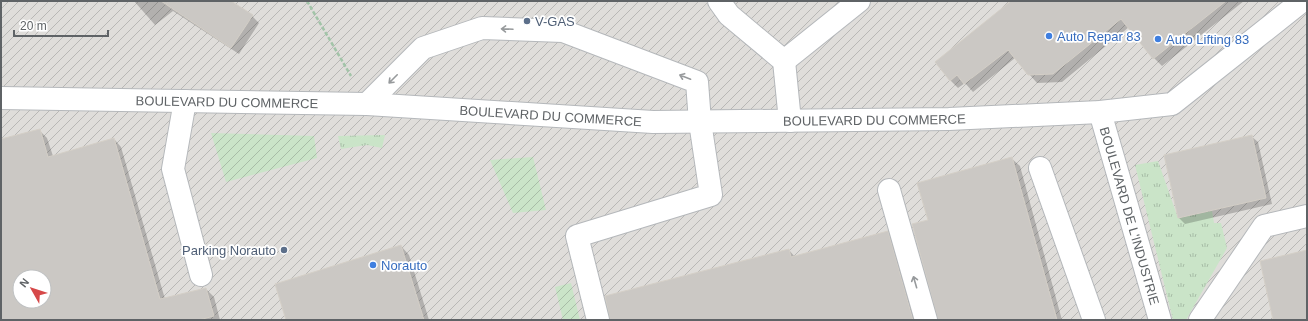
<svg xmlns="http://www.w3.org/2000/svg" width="1308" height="321" viewBox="0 0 1308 321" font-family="Arial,sans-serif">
<defs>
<pattern id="industrial-furrows" width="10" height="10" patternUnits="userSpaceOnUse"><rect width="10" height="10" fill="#dfddda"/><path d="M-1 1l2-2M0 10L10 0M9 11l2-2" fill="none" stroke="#b8b7b5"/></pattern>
<pattern id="grass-tufts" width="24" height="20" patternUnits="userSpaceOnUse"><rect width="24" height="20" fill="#cae4c8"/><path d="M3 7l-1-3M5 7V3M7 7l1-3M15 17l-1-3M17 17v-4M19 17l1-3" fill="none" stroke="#a7bca6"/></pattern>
<pattern id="garden-furrows" width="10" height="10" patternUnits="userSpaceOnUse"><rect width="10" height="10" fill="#cae4c8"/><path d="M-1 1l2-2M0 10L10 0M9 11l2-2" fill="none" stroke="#a7bca6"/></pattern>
</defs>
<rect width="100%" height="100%" fill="#efede8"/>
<path fill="url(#industrial-furrows)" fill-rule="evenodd" d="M1,1H1307V320H1ZM20,277H44V301H20Z"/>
<g fill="url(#grass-tufts)">
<polygon points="385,135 382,148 367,145 341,149 338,136"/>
<polygon points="1158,161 1178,218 1212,211 1214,223 1221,223 1227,248 1186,320 1173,320 1135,165"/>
</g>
<g fill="url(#garden-furrows)">
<polygon points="211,133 314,136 317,158 226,182"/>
<polygon points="533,157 546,210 513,213 490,160"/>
<polygon points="571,283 580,320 563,320 555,287"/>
</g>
<g fill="#0003" fill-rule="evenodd">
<polygon points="134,1 229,1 252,16 259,23 239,54 173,11 155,25"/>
<polygon points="1013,1 1244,1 1162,66 1154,58 1129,27 1062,82 1037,83 1015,58 973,92 965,83 958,88 950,80"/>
<path d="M39,130L47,138L53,156L114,139L121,147L165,299L206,289L214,297L220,320H1V140ZM20,277H44V301H20Z"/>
<polygon points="1251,136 1258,142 1272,204 1185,224 1179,218"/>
<polygon points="1011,158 1020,166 1062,320 939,320 929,221"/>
<polygon points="887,232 896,240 918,320 612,320 789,250 795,257"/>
<polygon points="401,246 409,255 429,320 286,320"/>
</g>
<g fill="#cbc8c4" stroke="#d4cfc7" fill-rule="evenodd">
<polygon points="161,1 231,1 253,15 231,48"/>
<polygon points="1011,1 1226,1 1153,59 1121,19 1053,74 1028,75 1008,50 964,84 957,75 950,81 935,62"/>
<path d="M40,129L48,157L114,138L160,299L206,288L214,316L199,320H1V139ZM20,277H44V301H20Z"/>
<polygon points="1252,135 1266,198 1178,218 1164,155"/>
<polygon points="1012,157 1057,320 938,320 912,224 928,220 917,183"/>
<polygon points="888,231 913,320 610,320 605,296 789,249 791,257"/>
<polygon points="401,245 424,320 286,320 275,284"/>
<polygon points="1307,250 1307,320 1273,320 1260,261"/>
</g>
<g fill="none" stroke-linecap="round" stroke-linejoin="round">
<g stroke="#b5b8bb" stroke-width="24">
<g id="minor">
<polyline points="719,1 729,15 784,61 790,121"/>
<polyline points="784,61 859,1"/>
<path id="s1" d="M1,98L367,104L653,122L949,119L1100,112L1172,104L1302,1"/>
<polyline points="185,101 173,169 201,275"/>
<polyline points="367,104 423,48 482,28 563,31 697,82 700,122 711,195 577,236 598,320"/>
<path id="s2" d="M1100,112L1160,320"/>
<polyline points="1040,168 1094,320"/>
<polyline points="889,190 926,320"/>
<polyline points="1200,320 1264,226 1307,216"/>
</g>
</g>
<polyline stroke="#a2c4a8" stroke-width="2.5" stroke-dasharray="4 2" stroke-linecap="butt" points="307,1 351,76"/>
<use href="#minor" stroke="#fff" stroke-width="22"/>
</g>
<defs><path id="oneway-shaft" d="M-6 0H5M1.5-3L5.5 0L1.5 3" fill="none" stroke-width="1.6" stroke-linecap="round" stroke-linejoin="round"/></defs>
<g stroke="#979a9c">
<use href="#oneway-shaft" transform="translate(507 29) rotate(-178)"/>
<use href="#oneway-shaft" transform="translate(685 77) rotate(-159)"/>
<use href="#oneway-shaft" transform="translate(393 79) rotate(135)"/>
<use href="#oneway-shaft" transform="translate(915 282) rotate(-106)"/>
</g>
<g fill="#5c6f8a" stroke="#fff" stroke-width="1.5">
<circle cx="527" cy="21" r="4"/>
<circle cx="284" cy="250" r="4"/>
</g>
<g fill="#3f7fe0" stroke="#fff" stroke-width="1.5">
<circle cx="1049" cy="36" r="4"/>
<circle cx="1158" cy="39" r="4"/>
<circle cx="373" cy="265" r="4"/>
</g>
<g text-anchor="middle" stroke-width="3.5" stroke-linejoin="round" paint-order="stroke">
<g font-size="13" fill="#4e5e75" stroke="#fff" text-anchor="start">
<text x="535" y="26">V-GAS</text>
<text x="276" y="255" text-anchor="end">Parking Norauto</text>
</g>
<g font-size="13" fill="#366cbe" stroke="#fff" text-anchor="start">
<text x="1057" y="41">Auto Repar 83</text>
<text x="1166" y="44">Auto Lifting 83</text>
<text x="381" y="270">Norauto</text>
</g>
<g font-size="13" fill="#5f6366" stroke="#fff">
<text dy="5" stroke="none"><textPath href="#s1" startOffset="226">BOULEVARD DU COMMERCE</textPath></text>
<text dy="5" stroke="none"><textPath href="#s1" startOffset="550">BOULEVARD DU COMMERCE</textPath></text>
<text dy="5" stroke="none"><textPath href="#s1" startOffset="874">BOULEVARD DU COMMERCE</textPath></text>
<text dy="5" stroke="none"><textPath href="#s2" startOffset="108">BOULEVARD DE L'INDUSTRIE</textPath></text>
</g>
</g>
<rect width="1308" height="321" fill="none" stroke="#5f6366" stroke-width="4"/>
<g transform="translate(32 289) rotate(309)"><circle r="19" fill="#ffffff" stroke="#bfc1c2"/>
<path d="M0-3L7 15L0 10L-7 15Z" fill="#d64849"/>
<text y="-6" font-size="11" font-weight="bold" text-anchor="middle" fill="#5f6366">N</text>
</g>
<path d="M14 30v6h94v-6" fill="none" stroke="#5f6366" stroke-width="2"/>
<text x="20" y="30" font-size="12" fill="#5f6366" stroke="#ffffff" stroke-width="3" paint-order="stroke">20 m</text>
</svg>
